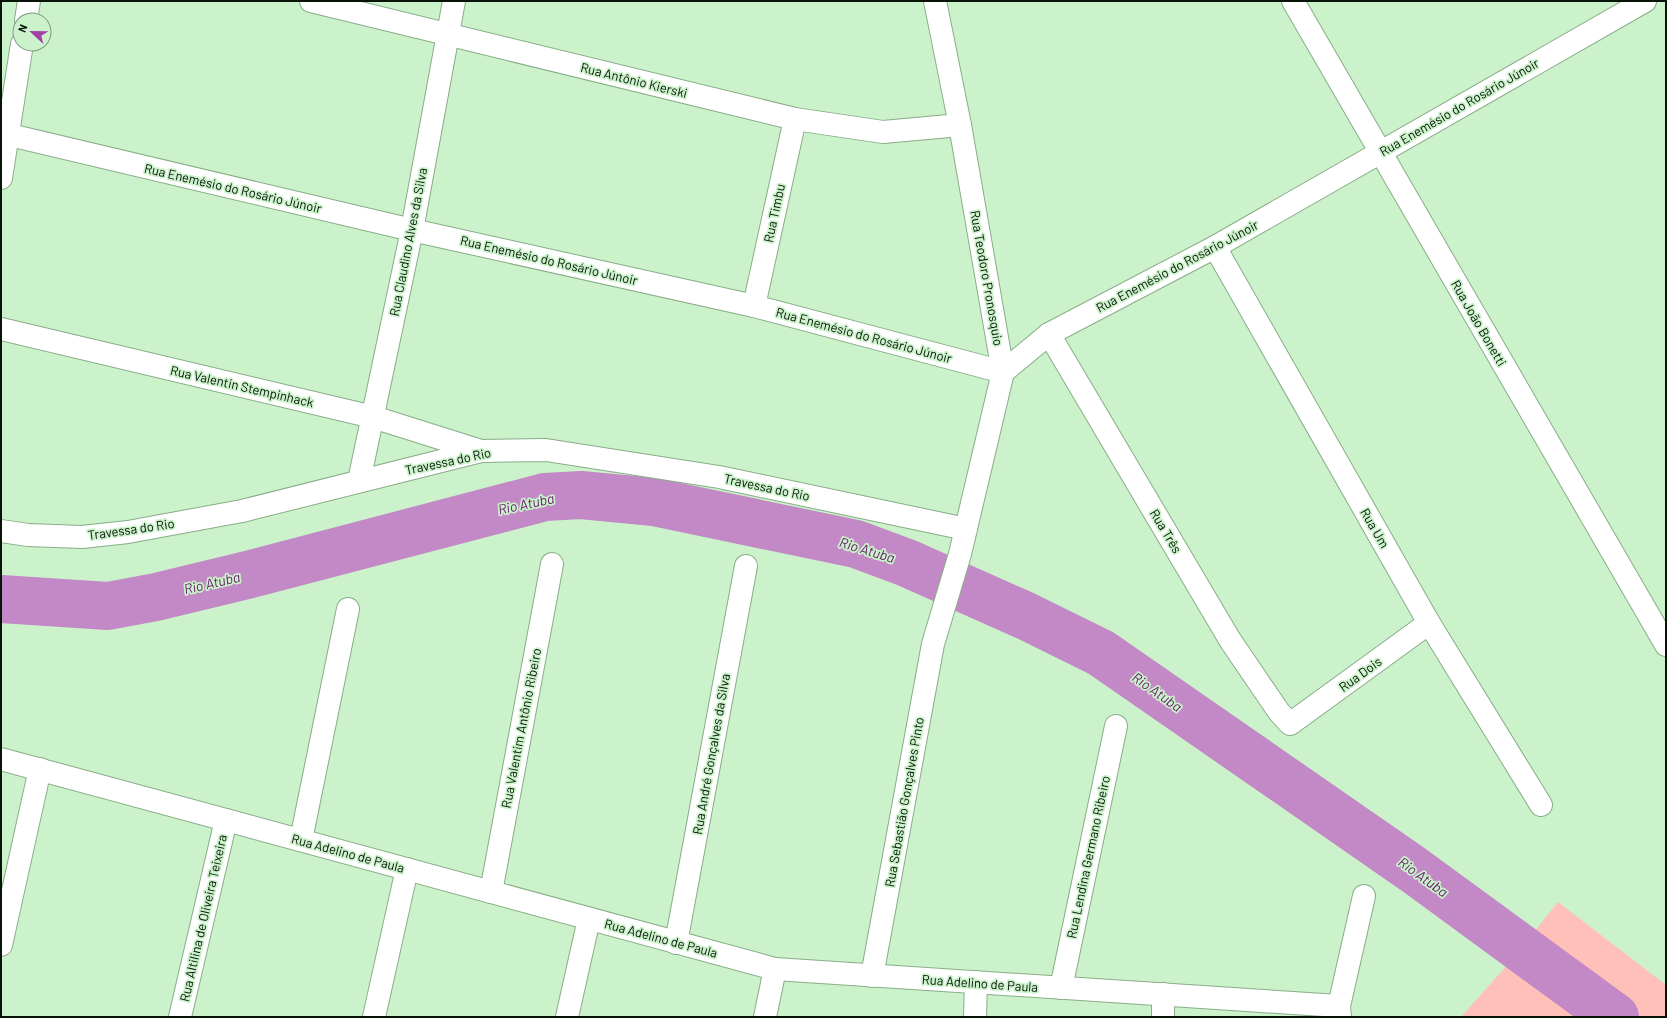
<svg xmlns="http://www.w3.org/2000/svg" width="1667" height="1018" viewBox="0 0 1667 1018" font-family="Barlow,sans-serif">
<rect width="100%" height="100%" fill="#cbf2cb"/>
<polygon fill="#ffc0ba" points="1558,902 1666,985 1666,1017 1461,1017 1510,962"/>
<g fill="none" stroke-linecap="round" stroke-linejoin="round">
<polyline stroke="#c388c6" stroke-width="48" points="1,599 108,606 156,597 251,574 545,497 581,495 654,502 856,544 907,563 1026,616 1101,653 1414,870 1615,1017"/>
<g stroke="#88ad88" stroke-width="24">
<g id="minor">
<polyline points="311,1 795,119 883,132 960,125"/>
<polyline points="1293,1 1666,645"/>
<polyline points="1,133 412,230 754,306 1003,372 1049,334 1215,247 1645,1"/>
<polyline points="1215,247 1429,623 1541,805"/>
<polyline points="754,306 795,119"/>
<polyline points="1,329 373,417 481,451"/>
<polyline points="1049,334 1230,640 1279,712 1290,724 1429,623"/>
<polyline points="359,481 412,230 454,1"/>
<polyline points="1,531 28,535 82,537 128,532 242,511 481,451 546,450 719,477 966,529"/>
<polyline points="1,759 775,969 1339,1006"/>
<polyline points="301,840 348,609"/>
<polyline points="491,892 552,564"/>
<polyline points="676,943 746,566"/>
<polyline points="1,945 40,769"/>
<polyline points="872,976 933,644 960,554 1003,372 960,125 935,1"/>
<polyline points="1061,988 1116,726"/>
<polyline points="1163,994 1163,1017"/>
<polyline points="180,1017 226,820"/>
<polyline points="374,1017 407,869"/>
<polyline points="567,1017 589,919"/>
<polyline points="765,1017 775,969"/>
<polyline points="975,1017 976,982"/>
<polyline points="1340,1017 1339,1006 1364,896"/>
</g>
</g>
<g stroke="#88ad88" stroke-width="24">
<g id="tertiary">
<polyline points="26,20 29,1"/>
<polyline points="1,178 22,44"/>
</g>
</g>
<use href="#minor" stroke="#fff" stroke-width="22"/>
<use href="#tertiary" stroke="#fff" stroke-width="22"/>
</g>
<g text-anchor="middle" stroke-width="3.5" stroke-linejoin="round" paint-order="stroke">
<g font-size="13" fill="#071407" stroke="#cbf2cb">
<text transform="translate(634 80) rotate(14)" y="5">Rua Antônio Kierski</text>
<text transform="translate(1459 107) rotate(-30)" y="5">Rua Enemésio do Rosário Júnoir</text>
<text transform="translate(233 188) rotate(13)" y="5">Rua Enemésio do Rosário Júnoir</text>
<text transform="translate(774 213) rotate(-78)" y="5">Rua Timbu</text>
<text transform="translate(408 242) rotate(-79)" y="5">Rua Claudino Alves da Silva</text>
<text transform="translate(549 260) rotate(13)" y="5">Rua Enemésio do Rosário Júnoir</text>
<text transform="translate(1177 266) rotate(-28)" y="5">Rua Enemésio do Rosário Júnoir</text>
<text transform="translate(987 278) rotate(80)" y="5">Rua Teodoro Pronosquio</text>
<text transform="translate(1479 323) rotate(60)" y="5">Rua João Bonetti</text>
<text transform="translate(864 335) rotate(15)" y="5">Rua Enemésio do Rosário Júnoir</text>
<text transform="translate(242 386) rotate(13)" y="5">Rua Valentin Stempinhack</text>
<text transform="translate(448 461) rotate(-12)" y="5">Travessa do Rio</text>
<text transform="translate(767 487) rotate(12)" y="5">Travessa do Rio</text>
<text transform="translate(1375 528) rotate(60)" y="5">Rua Um</text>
<text transform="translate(131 529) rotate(-8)" y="5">Travessa do Rio</text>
<text transform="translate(1166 531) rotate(59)" y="5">Rua Três</text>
<text transform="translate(1360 674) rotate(-36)" y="5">Rua Dois</text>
<text transform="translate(521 728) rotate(-79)" y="5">Rua Valentim Antônio Ribeiro</text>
<text transform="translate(711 754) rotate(-80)" y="5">Rua André Gonçalves da Silva</text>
<text transform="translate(904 802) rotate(-80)" y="5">Rua Sebastião Gonçalves Pinto</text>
<text transform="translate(348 853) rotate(15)" y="5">Rua Adelino de Paula</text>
<text transform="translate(1088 857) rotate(-78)" y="5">Rua Lendina Germano Ribeiro</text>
<text transform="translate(203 918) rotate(-77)" y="5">Rua Altilina de Oliveira Teixeira</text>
<text transform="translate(661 938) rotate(15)" y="5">Rua Adelino de Paula</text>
<text transform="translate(980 983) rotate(4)" y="5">Rua Adelino de Paula</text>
</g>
<g font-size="14" font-style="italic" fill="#67206c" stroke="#cbf2cb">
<text transform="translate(526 504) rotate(-12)" y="5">Rio Atuba</text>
<text transform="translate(867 550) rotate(17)" y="5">Rio Atuba</text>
<text transform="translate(212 583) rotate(-13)" y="5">Rio Atuba</text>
<text transform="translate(1157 692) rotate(35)" y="5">Rio Atuba</text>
<text transform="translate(1423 877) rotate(36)" y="5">Rio Atuba</text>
</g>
</g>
<rect width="1667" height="1018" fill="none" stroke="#071407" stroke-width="4"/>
<g transform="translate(32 32) rotate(292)"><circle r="19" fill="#cbf2cb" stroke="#7d997d"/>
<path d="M0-3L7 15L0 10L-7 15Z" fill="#a140a8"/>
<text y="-6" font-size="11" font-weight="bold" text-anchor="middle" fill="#071407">N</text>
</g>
</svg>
